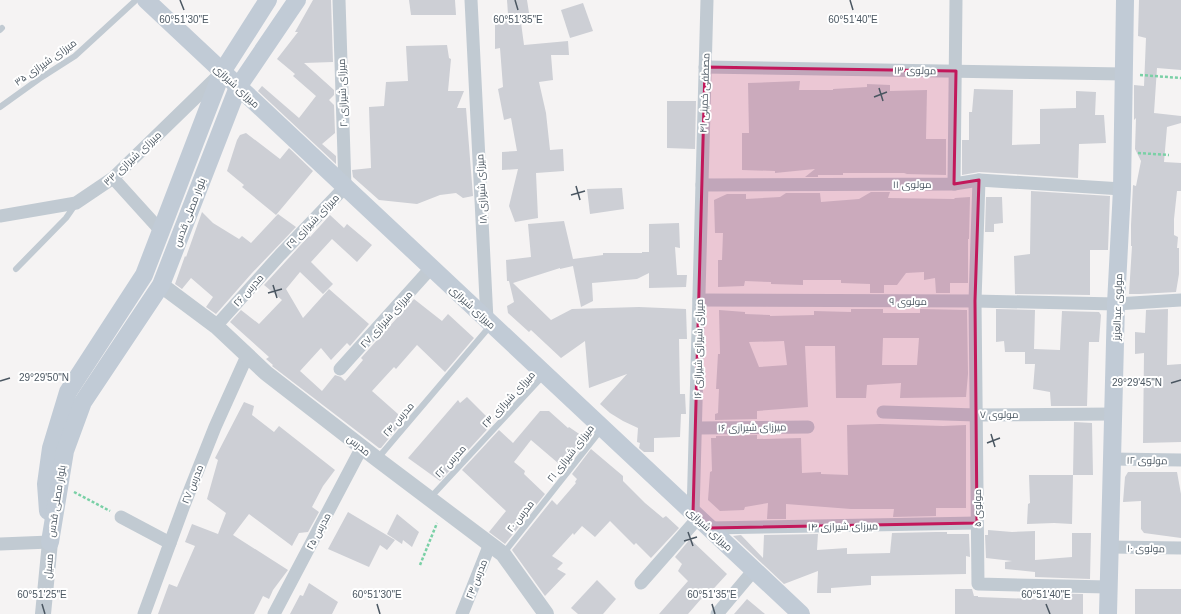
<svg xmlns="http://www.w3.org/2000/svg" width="1181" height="614" viewBox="0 0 1181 614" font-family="Helvetica,Cairo,sans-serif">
<rect width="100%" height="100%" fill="#f5f3f3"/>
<g fill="#cdcfd5" fill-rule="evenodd">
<polygon points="313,0 331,0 333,62 304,63 334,90 334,95 329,100 334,105 335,133 322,144 336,156 336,164 258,91 262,86 299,118 316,96 293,76 295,74 277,59 298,32 295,32"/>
<polygon points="409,0 455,0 456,15 411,15"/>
<polygon points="507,0 527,0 529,13 508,14"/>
<polygon points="1139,0 1181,0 1181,70 1157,68 1154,113 1181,116 1181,123 1167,127 1164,162 1181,163 1181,191 1177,191 1174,219 1174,235 1178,237 1177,248 1179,248 1179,274 1176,292 1140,294 1129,294 1132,246 1131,246 1131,225 1133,185 1136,186 1141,161 1135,149 1136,118 1134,120 1134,85 1144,86 1146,38 1138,36"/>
<polygon points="583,3 593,31 570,38 561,10"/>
<polygon points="520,15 524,45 568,41 569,55 551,55 553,80 539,82 546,113 550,150 563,149 564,171 536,173 538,218 515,222 509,206 518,169 502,170 502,152 517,151 511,118 504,120 498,89 503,87 500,48 495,49 495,19"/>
<polygon points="447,45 449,58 451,59 448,91 464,91 457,108 466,108 473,196 463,198 456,193 440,195 417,204 379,200 353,177 352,170 371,168 369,107 384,106 386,82 408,81 406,46"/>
<polygon points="800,81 799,90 833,90 833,89 867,87 867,84 890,85 890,91 927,90 926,139 946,139 946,175 904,174 907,173 843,173 843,175 818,175 818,177 805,177 815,169 775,173 775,171 742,170 742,133 749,133 748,83"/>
<polygon points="974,89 1013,90 1012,145 1040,144 1040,109 1076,108 1076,91 1096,92 1095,115 1104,115 1106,143 1079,144 1078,178 979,172 962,175 962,140 969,140 969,112 972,112"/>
<polygon points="667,101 696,101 695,149 667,148"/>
<polygon points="246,133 280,159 289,148 313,171 276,215 242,187 244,185 227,171 237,140 240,135"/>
<polygon points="622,188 624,209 590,214 587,189"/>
<polygon points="1031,191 1110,196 1108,250 1090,250 1090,295 1015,294 1014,256 1030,254"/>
<polygon points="871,192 890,192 888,198 954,199 955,198 970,197 969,239 968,239 968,283 950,283 950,293 936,293 935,278 924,280 924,272 906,273 897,285 884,285 884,293 870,293 870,284 841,283 841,280 803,280 803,285 771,284 771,282 745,281 744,286 718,287 718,260 722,260 723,233 715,233 714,200 727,194 746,194 746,199 780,197 786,193 820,193 821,202 859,199"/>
<polygon points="986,197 1002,197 1003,223 994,224 994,232 985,232"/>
<polygon points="202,212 213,223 239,239 242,236 251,243 278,214 296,227 252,273 216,314 206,307 213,297 191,278 182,289 175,284 185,256 186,257"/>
<polygon points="330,215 344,228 347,224 372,245 357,262 332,239 311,262 333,284 323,294 300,272 286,289 303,318 329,289 369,324 350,346 347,343 331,360 321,348 300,371 322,391 335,375 341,377 345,381 363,360 361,358 414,299 442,321 448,314 474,338 445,372 417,345 396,369 394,367 372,391 398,414 399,426 381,448 379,448 272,366 273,365 266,359 269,357 230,322 241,310 259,324 282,300 264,285 309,236 310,237"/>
<polygon points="564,221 573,259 603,255 603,253 642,253 642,252 649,252 649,224 679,223 680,248 675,247 677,275 687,275 686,287 649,288 649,273 637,279 592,283 593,301 581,307 573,266 560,269 560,268 513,283 551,320 572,309 639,307 686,309 687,339 679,339 680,394 685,394 686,414 681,414 680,437 654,438 654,452 644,452 639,448 640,443 637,442 638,428 623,421 610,413 600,404 627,374 589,388 585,341 561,358 531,330 529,332 508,313 507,306 514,302 509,281 507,281 506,260 531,257 528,224"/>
<path d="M851,309H883V313H920V309L967,310L968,374L966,397L900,398L901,383L867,385L866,398H836L835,346H805L808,407L757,411V419L715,420V414L718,413L719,389H716L718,354H720L719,310L745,312V314L770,315V316L814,315V311L851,312ZM883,338H919L917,365H882ZM784,341L787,365L759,367L749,342Z"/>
<polygon points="996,309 1035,310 1034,349 1060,350 1062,311 1099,312 1101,315 1099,342 1089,342 1087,406 1051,406 1050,392 1033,389 1035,364 1025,364 1025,352 1005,352 1004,341 996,342"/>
<polygon points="1168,309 1167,365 1181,364 1181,442 1143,443 1144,353 1135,354 1135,332 1145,333 1146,310"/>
<polygon points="467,397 493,423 440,481 408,458 458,400 460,403"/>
<polygon points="244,402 254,406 252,415 274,432 279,426 335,470 323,486 312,507 319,512 308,532 299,533 292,546 249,514 233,535 288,570 273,590 269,599 263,596 254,614 158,614 169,584 177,587 195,546 185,542 192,524 218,534 226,513 207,499 218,460 215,458"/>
<polygon points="540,411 549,411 568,428 569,427 588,440 565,469 531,440 514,462 525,471 524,474 545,494 505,544 489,532 506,511 462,470 499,430 513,443"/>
<polygon points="1074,422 1092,423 1093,475 1073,475 1072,524 1054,523 1027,524 1028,504 1030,503 1029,475 1073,475"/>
<polygon points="880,424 943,426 966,425 966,508 936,508 936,516 893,517 894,509 851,509 786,504 786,519 767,519 768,503 745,507 744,510 720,511 708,500 710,472 712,471 711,438 716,438 716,436 757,435 757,439 801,438 802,473 821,472 821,474 848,475 847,425"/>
<polygon points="591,449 623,476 623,481 645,503 663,518 666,516 679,528 651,558 636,543 634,545 610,521 595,537 582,526 574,535 573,533 552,556 563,563 557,569 566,574 545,596 512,550 552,500 557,505 576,483 575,482 577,479 572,474"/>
<polygon points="1128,472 1177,472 1181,494 1181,538 1144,533 1141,529 1141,501 1123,502 1125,477"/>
<polygon points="348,512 395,540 387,550 380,545 369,567 328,549"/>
<polygon points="397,514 419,532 412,547 403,540 402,544 387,534"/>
<polygon points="988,530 1012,532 1035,531 1035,560 1072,557 1072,533 1091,533 1090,579 1035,577 1035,572 1005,569 1005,562 1012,561 986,558 985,535 988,535"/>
<polygon points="936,532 947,532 947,534 969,534 970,557 966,556 966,574 871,576 871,585 831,588 831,593 817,593 818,571 784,584 733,536 741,535 763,558 764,535 818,534 817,550 847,548 847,554 890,553 892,533"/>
<polygon points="690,539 727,574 706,597 701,599 688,614 659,614 688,581 678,571 682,564 675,557"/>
<polygon points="597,580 616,599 603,614 578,614 571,608"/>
<polygon points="309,583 338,602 332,614 290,614 300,595 303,596"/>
<polygon points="955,589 972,589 974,596 978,596 978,597 1036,599 1036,593 1083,594 1083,614 955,614"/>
<rect x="1135" y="589" width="46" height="25"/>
<polygon points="747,599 765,614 734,614"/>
</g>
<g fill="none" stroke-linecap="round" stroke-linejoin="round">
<g stroke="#7ad0a6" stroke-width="2.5" stroke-dasharray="3 2" stroke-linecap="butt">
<polyline points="1140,75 1181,78"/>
<polyline points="1138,153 1169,155"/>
<polyline points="74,492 110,511"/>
<polyline points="420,565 437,523"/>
</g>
<g stroke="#c1cad2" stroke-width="6">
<polyline points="0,30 2,28"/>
<polyline points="0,107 39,79 75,56 136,0"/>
<polyline points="16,269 66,218 75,205"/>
<polyline points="378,458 491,325"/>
<polyline points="430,498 543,376"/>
<polyline points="503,554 601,430"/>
</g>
<g stroke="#c1cad2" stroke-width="13">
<polyline points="471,0 487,320"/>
<polyline points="705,67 1124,74"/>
<polyline points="113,178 161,231"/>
<polyline points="979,180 975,301 978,584 1108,587"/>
<polyline points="954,184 956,0"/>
<polyline points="702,185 954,184 979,180 1122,189"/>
<polyline points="0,216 76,203 113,178 219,75"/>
<polyline points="699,300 975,301 1116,304 1181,300"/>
<polyline points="216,326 280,255 345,187 339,0"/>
<polyline points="340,369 431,268"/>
<polyline points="883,412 976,415 1114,414"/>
<polyline points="696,428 808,427"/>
<polyline points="1112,459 1181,460"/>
<polyline points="693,514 707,0"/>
<polyline points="121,517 170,543"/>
<polyline points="709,528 977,523"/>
<polyline points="0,544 50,542"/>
<polyline points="1110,547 1181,548"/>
<polyline points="641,583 698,518"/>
<polyline points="144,614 184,505 215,427 247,356"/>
<polyline points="274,614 362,447"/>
<polyline points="462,614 490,544"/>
<polyline points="717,614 754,570"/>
</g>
<g stroke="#c1cad2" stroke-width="16">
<polyline points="161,285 216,326 266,373 377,459 503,554 546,614"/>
<polyline points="43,614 50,542"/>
</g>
<g stroke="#c1cbd6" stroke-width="18">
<polyline points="146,0 801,614"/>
<polyline points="48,511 46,484 51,448 68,392 144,275 222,72 268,0"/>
<polyline points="50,542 65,451 83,402 161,285 238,87 297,0"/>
<polyline points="1108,614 1116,304 1122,189 1125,0"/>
</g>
</g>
<path fill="#c2185b" fill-opacity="0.2" stroke="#c2185b" stroke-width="3" stroke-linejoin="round" d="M705,67L956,71L954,184L979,180L975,301L977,523L709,528L693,514Z"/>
<path fill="none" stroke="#4a5661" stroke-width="1.5" d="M180,0L184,10M515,0L518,10M850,0L853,10M879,88L883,101M874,97L887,92M576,186L580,200M571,195L585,191M273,285L277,298M268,293L282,289M0,381L10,378M1171,383L1181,380M991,434L995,447M987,443L1000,438M688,532L693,546M684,541L697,537M42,604L45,614M377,604L380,614M712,604L715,614M1046,604L1050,614"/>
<g text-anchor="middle" stroke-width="4" stroke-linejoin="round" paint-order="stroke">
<g font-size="10" fill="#4a5661" stroke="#fff">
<text transform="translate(45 62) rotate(-35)" y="4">میرزای شیرازی ۳۵</text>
<text transform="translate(915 70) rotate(1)" y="4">مولوی ۱۳</text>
<text transform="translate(237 86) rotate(43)" y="4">میرزای شیرازی</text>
<text transform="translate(342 93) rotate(-92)" y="4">میرزای شیرازی ۲۰</text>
<text transform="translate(704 93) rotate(-88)" y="4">مصطفی خمینی ۴۱</text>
<text transform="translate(132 158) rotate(-43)" y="4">میرزای شیرازی ۳۳</text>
<text x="912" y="188">مولوی ۱۱</text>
<text transform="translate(481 189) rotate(-93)" y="4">میرزای شیرازی ۱۸</text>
<text transform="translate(189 212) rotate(-69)" y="4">بلوار مصلی قدس</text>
<text transform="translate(312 221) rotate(-46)" y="4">میرزای شیرازی ۲۹</text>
<text transform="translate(248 290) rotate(-48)" y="4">مدرس ۲۶</text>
<text x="908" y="305">مولوی ۹</text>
<text transform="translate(473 307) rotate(43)" y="4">میرزای شیرازی</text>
<text transform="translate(1117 307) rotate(-88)" y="4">مولوی عبدالعزیز</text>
<text transform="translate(386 319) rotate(-48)" y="4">میرزای شیرازی ۲۷</text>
<text transform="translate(698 349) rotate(-89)" y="4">میرزای شیرازی شیرازی ۱۶</text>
<text transform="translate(508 399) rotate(-47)" y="4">میرزای شیرازی ۲۳</text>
<text x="999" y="418">مولوی ۷</text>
<text transform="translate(398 419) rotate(-49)" y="4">مدرس ۲۴</text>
<text transform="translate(752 427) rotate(-1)" y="4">میرزای شیرازی ۱۶</text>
<text transform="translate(359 445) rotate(39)" y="4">مدرس</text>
<text transform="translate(570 453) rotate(-52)" y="4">میرزای شیرازی ۲۱</text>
<text transform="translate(1147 460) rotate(1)" y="4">مولوی ۱۲</text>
<text transform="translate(450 461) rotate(-47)" y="4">مدرس ۲۲</text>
<text transform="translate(192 484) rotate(-68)" y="4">مدرس ۲۷</text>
<text transform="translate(56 501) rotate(-81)" y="4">بلوار مصلی قدس</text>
<text transform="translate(977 508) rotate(-90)" y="4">مولوی ۵</text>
<text transform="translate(520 516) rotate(-52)" y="4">مدرس ۲۰</text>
<text transform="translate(843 526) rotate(-1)" y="4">میرزای شیرازی ۱۴</text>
<text transform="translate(710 529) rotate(43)" y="4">میرزای شیرازی</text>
<text transform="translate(318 531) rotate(-62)" y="4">مدرس ۲۵</text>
<text transform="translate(1146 548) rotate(1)" y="4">مولوی ۱۰</text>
<text transform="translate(48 566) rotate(-84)" y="4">مسیل</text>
<text transform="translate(476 579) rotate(-68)" y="4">مدرس ۲۳</text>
</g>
</g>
<g font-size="10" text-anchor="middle" fill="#4a5661" stroke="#fff" stroke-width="4" stroke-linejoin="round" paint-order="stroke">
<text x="184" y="23">60°51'30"E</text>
<text x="518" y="23">60°51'35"E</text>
<text x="853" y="23">60°51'40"E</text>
<text x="44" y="381">29°29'50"N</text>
<text x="1137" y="386">29°29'45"N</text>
<text x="42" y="598">60°51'25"E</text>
<text x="377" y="598">60°51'30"E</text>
<text x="712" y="598">60°51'35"E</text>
<text x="1046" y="598">60°51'40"E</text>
</g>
</svg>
